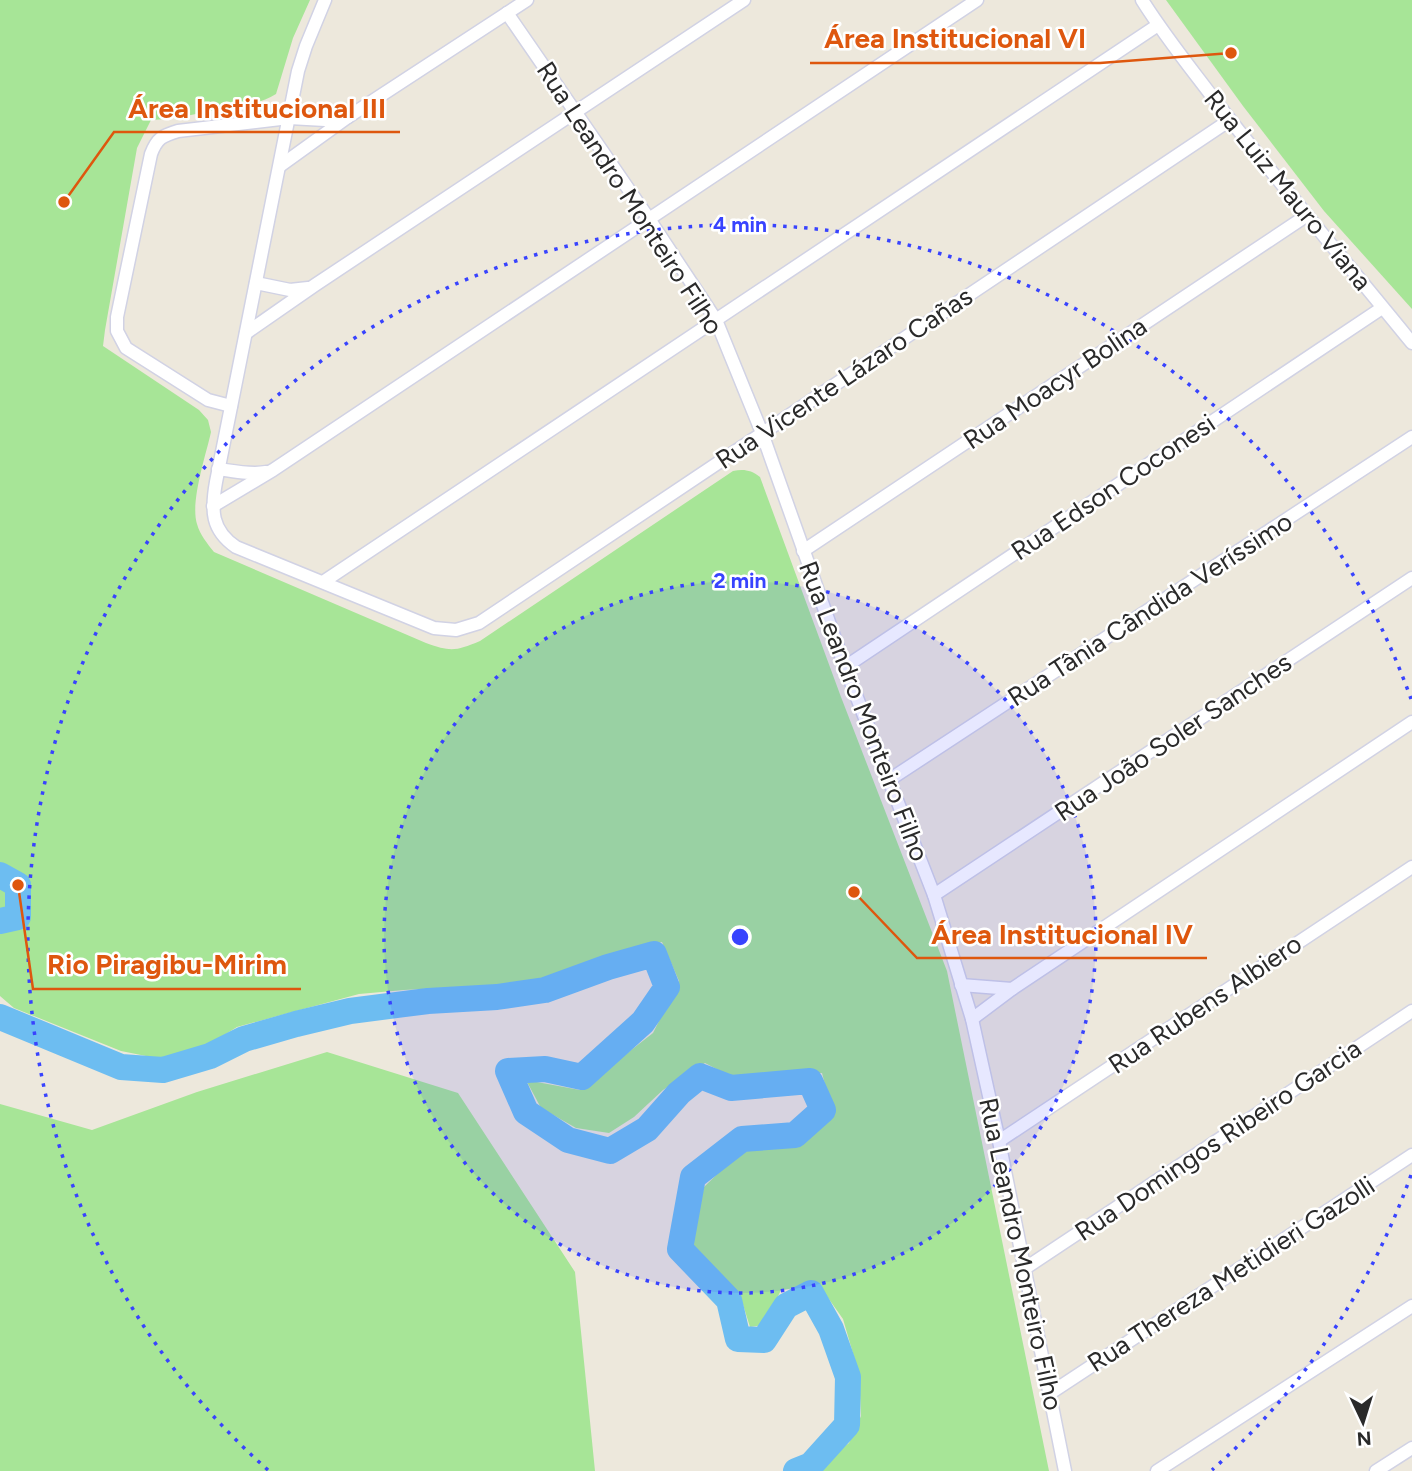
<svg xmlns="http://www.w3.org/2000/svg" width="1412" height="1471" viewBox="0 0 1412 1471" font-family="Figtree,sans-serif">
<rect width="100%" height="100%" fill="#ede8dc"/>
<g fill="#a7e597">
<path d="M0,0H310L293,38L276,94C258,105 238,107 217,110C195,114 173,119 151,120L137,148L105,330L103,346L199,410L208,420L211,432C206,455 190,502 197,524C200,535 207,543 214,552L426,643C451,652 456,651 480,641L733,471C744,469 751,470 760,477L841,697L947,971L1049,1471H813L849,1443L861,1416L859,1374L843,1319L819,1285L781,1290L764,1325L750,1327L740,1295L691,1247L704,1187L743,1149L802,1143L833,1116L822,1073L732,1077L705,1063L663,1090L634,1117L609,1133L576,1128L541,1108L526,1080L580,1090L653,1033L679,981L662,942L583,963L544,979L494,985L404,990L359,994L237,1027L200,1050L161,1059L121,1051L14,1008L0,996Z"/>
<polygon points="1166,0 1412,0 1412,309 1324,211 1243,106"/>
<polygon points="327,1052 458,1093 575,1272 595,1471 0,1471 0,1104 92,1130 197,1092"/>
</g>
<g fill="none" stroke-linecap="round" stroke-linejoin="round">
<g stroke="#6dbdf1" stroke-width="26">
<polyline points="0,875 18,885 18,917 0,921"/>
<polyline points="0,1017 121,1067 163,1070 210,1056 244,1039 296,1024 350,1011 428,1001 497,997 545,990 608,967 654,954 667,987 643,1022 582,1077 545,1069 508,1071 526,1112 568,1140 610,1151 647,1129 679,1093 700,1076 731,1088 810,1081 823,1110 795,1135 742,1139 693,1177 680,1249 729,1300 738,1339 764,1340 786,1306 811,1293 831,1329 848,1377 847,1425 811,1465 796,1471"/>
</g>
<g stroke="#d1d2e4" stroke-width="15">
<g id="minor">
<path d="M325,0L306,46L298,71L216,482C211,510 211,530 236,547L434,628L456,630L479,623L1230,120"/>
<path d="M1142,0C1164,35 1189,66 1214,99C1278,182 1346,262 1412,343"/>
<polyline points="507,13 649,219 716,320 762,433 845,667 934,895 972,1019 999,1141 1065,1471"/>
<polyline points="280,166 348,117 527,0"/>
<polyline points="256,283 290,290 308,288"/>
<polyline points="246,333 315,285 744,0"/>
<path d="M231,406L208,400L126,348L117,331V317L151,154C157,138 162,136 178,131L289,118L325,120L348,117"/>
<path d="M218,469C233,471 251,475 266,472"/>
<polyline points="213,506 273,470 977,0"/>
<polyline points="803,551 1306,216"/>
<polyline points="323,582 1158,25"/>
<polyline points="845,667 1382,308"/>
<polyline points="889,780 1412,437"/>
<polyline points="934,895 1412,578"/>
<polyline points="961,985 1012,989"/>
<polyline points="972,1019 1012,989 1412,722"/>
<polyline points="999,1141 1412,867"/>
<polyline points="1024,1269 1412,1011"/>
<polyline points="1049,1394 1412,1155"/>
<polyline points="1157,1471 1412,1306"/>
<polyline points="1376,1471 1412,1448"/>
</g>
</g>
<use href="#minor" stroke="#fff" stroke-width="12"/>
</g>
<circle cx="740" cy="937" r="356" fill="#3843fe" fill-opacity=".12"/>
<g fill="none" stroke="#3843fe" stroke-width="3.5" stroke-dasharray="3.5 7">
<circle cx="740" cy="937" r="356"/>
<path d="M1411 1175A712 712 0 0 1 1212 1470M268 1470A712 712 0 1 1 1411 699"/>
</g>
<g text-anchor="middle" stroke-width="5" stroke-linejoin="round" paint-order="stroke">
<g font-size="26" fill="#2a2a2a" stroke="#fff">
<text transform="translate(1288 190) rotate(51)" y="9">Rua Luiz Mauro Viana</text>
<text transform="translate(630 198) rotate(57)" y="9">Rua Leandro Monteiro Filho</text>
<text transform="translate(844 378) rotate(-34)" y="9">Rua Vicente Lázaro Cañas</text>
<text transform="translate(1055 383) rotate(-34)" y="9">Rua Moacyr Bolina</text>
<text transform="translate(1113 487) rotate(-34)" y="9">Rua Edson Coconesi</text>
<text transform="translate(1150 609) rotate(-33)" y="9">Rua Tânia Cândida Veríssimo</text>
<text transform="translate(864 711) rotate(69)" y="9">Rua Leandro Monteiro Filho</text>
<text transform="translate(1173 737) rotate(-34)" y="9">Rua João Soler Sanches</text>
<text transform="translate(1205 1004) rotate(-34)" y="9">Rua Rubens Albiero</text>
<text transform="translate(1218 1140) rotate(-34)" y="9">Rua Domingos Ribeiro Garcia</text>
<text transform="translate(1021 1254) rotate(78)" y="9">Rua Leandro Monteiro Filho</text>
<text transform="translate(1231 1274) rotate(-33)" y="9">Rua Thereza Metidieri Gazolli</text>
</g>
</g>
<circle cx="740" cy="937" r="10" fill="#3843fe" stroke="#fff" stroke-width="3.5"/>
<g font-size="21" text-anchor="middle" font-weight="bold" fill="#3843fe" stroke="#fff" stroke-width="5" stroke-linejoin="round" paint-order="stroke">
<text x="740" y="232">4 min</text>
<text x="740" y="588">2 min</text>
</g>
<path fill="none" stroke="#de570e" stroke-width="2.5" d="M1231 53L1100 63H810M64 202L114 132H400M854 892L917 958H1207M18 885L33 989H301"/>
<g fill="#de570e" stroke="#fff" stroke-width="2.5">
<circle cx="1231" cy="53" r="7"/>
<circle cx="64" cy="202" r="7"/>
<circle cx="854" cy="892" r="7"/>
<circle cx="18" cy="885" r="7"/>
</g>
<g font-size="28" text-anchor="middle" font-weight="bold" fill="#de570e" stroke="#fff" stroke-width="5" stroke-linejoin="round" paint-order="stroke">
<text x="955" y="48">Área Institucional VI</text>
<text x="257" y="118">Área Institucional III</text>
<text x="1062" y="944">Área Institucional IV</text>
<text x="167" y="974">Rio Piragibu-Mirim</text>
</g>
<g transform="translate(1363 1422) rotate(176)" stroke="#ffffff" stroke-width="5" paint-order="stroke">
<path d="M0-5L12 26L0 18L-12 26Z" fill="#2a2a2a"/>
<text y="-10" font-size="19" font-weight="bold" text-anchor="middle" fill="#2a2a2a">N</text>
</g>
</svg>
